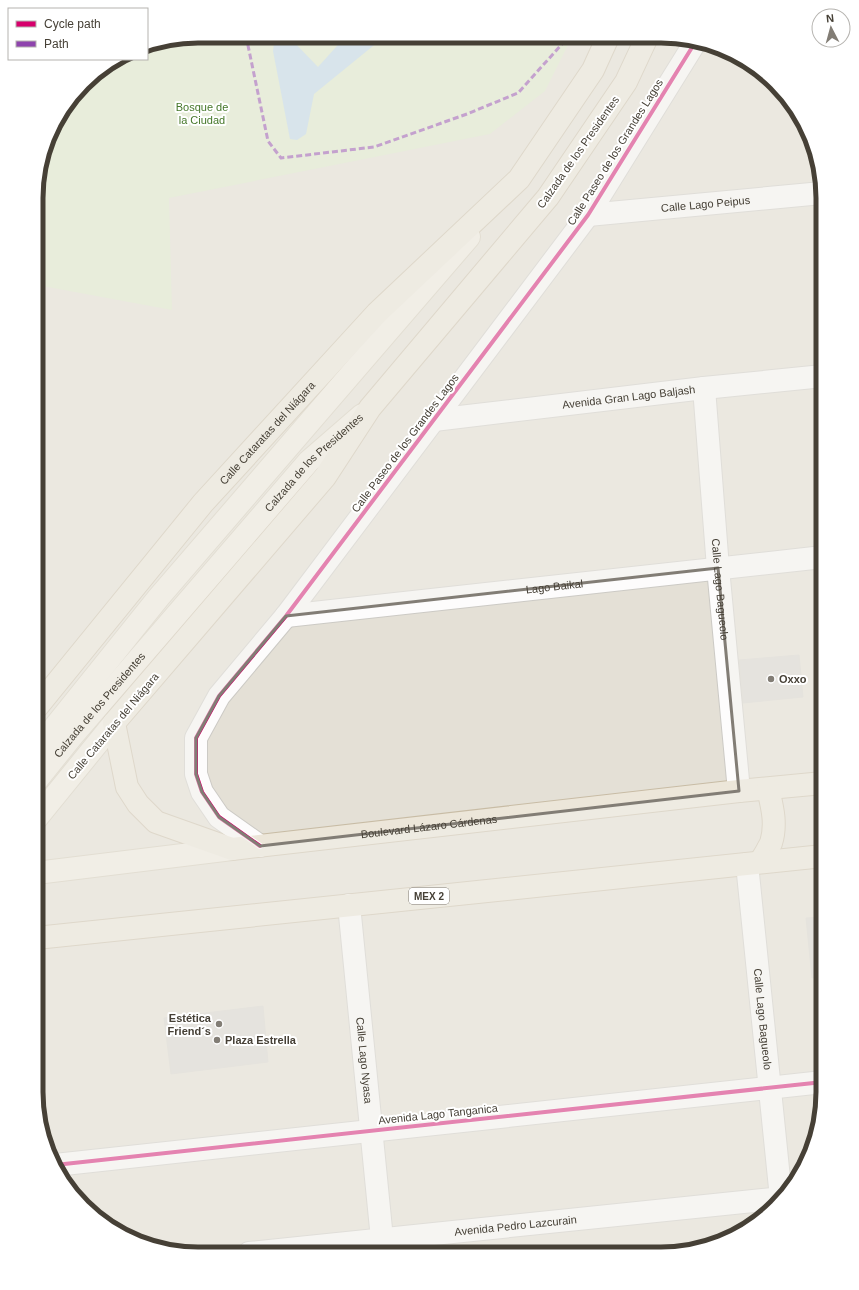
<svg xmlns="http://www.w3.org/2000/svg" width="859" height="1290" viewBox="0 0 859 1290" font-family="Arial,sans-serif">
<rect width="100%" height="100%" fill="#f0eee9"/>
<polygon fill="#e4e0d6" points="198,36 683,37 723,48 760,69 789,99 811,136 823,198 823,1103 814,1145 796,1182 768,1214 723,1242 662,1254 177,1253 136,1242 99,1221 70,1191 48,1154 36,1092 37,176 58,117 91,76 121,59 147,59 147,44"/>
<polygon fill="#ddeac9" points="198,36 572,37 545,91 490,134 169,198 172,310 37,285 37,176 58,117 91,76 121,59 147,59 147,44"/>
<polygon fill="#bad8ed" points="275,36 288,36 318,67 346,36 384,37 314,94 306,134 297,140 290,139 273,51"/>
<g fill="#d8d5d0" stroke="#d8d5cf">
<polygon points="799,655 803,697 743,703 739,660"/>
<polygon points="823,917 823,977 812,978 806,918"/>
<polygon points="263,1006 268,1062 171,1074 164,1018"/>
</g>
<g fill="none" stroke-linecap="round" stroke-linejoin="round">
<g stroke="#cccac5" stroke-width="24">
<g id="street">
<path id="s1" d="M588,215L822,193"/>
<path id="s2" d="M704,388L718,568L739,791"/>
<path id="s3" d="M434,420L704,388L823,376"/>
<path id="s4" d="M286,616L823,557"/>
<polyline points="260,846 219,817 202,792 196,774 196,738 219,696 286,616 588,215 696,41"/>
<path id="s5" d="M747,864L781,1198"/>
<path id="s6" d="M349,905L382,1239"/>
<polyline points="55,1165 823,1082"/>
<path id="s7" d="M249,1253L782,1198"/>
</g>
</g>
<g stroke="#d2cab7" stroke-width="24">
<g id="primary">
<polyline points="37,749 159,597 469,237"/>
<path id="s8" d="M36,781L73,735L309,461L362,415"/>
<polyline points="36,819 114,723"/>
<polyline points="36,873 232,849"/>
</g>
</g>
<g stroke="#c8bca5" stroke-width="24">
<g id="highway">
<path id="s9" d="M647,37L626,82L548,197L370,408L325,477L114,723L127,787L138,804L156,822L232,849L739,791L823,783"/>
<path id="s10" d="M37,707L203,503L377,313L519,179L593,70L608,37"/>
<path d="M760,862C764,856 768,849 771,843C777,824 772,806 768,789"/>
<polyline points="36,938 823,856"/>
</g>
</g>
<use href="#street" stroke="#fdfcfc" stroke-width="22"/>
<use href="#primary" stroke="#f1ede3" stroke-width="22"/>
<use href="#highway" stroke="#ece6d9" stroke-width="22"/>
<polyline stroke="#8e44ad" stroke-width="3" stroke-dasharray="6 3" stroke-linecap="butt" points="246,36 268,141 281,158 374,147 467,114 518,93 562,44 565,37"/>
<g stroke="#fff" stroke-width="6">
<g id="cycleway">
<polyline points="260,846 219,817 202,792 196,774 196,738 219,696 286,616 588,215 696,41"/>
<polyline points="55,1165 823,1082"/>
</g>
</g>
<use href="#cycleway" stroke="#d6006c" stroke-width="4"/>
</g>
<path d="M0 0H859V1290H0ZM718,568L739,791L260,846L219,817L202,792L196,774V738L219,696L286,616Z" fill="#f0eee9" fill-opacity=".55" fill-rule="evenodd"/>
<path fill="none" stroke="#827d75" stroke-width="3" stroke-linejoin="round" d="M718,568L739,791L260,846L219,817L202,792L196,774V738L219,696L286,616Z"/>
<g fill="#827d75" stroke="#fff" stroke-width="1.5">
<circle cx="771" cy="679" r="4"/>
<circle cx="219" cy="1024" r="4"/>
<circle cx="217" cy="1040" r="4"/>
</g>
<g text-anchor="middle" stroke-width="4" stroke-linejoin="round" paint-order="stroke">
<rect fill="#fff" stroke="#7e7972" stroke-width="1" x="409" y="888" width="40" height="16" rx="3"/>
<g font-size="10" font-weight="bold" fill="#464036">
<text x="429" y="900">MEX 2</text>
</g>
<g font-size="11" fill="#457729" stroke="#fff">
<text x="202" y="111">Bosque de<tspan x="202" dy="13">la Ciudad</tspan></text>
</g>
<g font-size="11" fill="#464036" stroke="#fff">
<text transform="translate(578 152) rotate(-55)" y="4">Calzada de los Presidentes</text>
<text transform="translate(615 152) rotate(-58)" y="4">Calle Paseo de los Grandes Lagos</text>
<text dy="4" stroke="none"><textPath href="#s1" startOffset="118">Calle Lago Peipus</textPath></text>
<text dy="4" stroke="none"><textPath href="#s3" startOffset="196">Avenida Gran Lago Baljash</textPath></text>
<text dy="4" stroke="none"><textPath href="#s10" startOffset="358">Calle Cataratas del Niágara</textPath></text>
<text transform="translate(405 443) rotate(-53)" y="4">Calle Paseo de los Grandes Lagos</text>
<text dy="4" stroke="none"><textPath href="#s8" startOffset="423">Calzada de los Presidentes</textPath></text>
<text dy="4" stroke="none"><textPath href="#s4" startOffset="270">Lago Baikal</textPath></text>
<text dy="4" stroke="none"><textPath href="#s2" startOffset="202">Calle Lago Bagueolo</textPath></text>
<text dy="4" stroke="none"><textPath href="#s8" startOffset="99">Calzada de los Presidentes</textPath></text>
<text transform="translate(113 726) rotate(-50)" y="4">Calle Cataratas del Niágara</text>
<text dy="4" stroke="none"><textPath href="#s9" startOffset="1261">Boulevard Lázaro Cárdenas</textPath></text>
<text dy="4" stroke="none"><textPath href="#s5" startOffset="156">Calle Lago Bagueolo</textPath></text>
<text dy="4" stroke="none"><textPath href="#s6" startOffset="156">Calle Lago Nyasa</textPath></text>
<text transform="translate(438 1114) rotate(-6)" y="4">Avenida Lago Tanganica</text>
<text dy="4" stroke="none"><textPath href="#s7" startOffset="268">Avenida Pedro Lazcurain</textPath></text>
</g>
<g font-size="11" font-weight="bold" fill="#464036" stroke="#fff" text-anchor="start">
<text x="779" y="683">Oxxo</text>
<text x="211" y="1022" text-anchor="end">Estética<tspan x="211" dy="13">Friend´s</tspan></text>
<text x="225" y="1044">Plaza Estrella</text>
</g>
</g>
<path d="M0 0H859V1290H0ZM198 43H661A155 155 0 0 1 816 198V1092A155 155 0 0 1 661 1247H198A155 155 0 0 1 43 1092V198A155 155 0 0 1 198 43Z" fill="#fff" fill-rule="evenodd"/>
<path fill="none" stroke="#464036" stroke-width="5" d="M198 43H661A155 155 0 0 1 816 198V1092A155 155 0 0 1 661 1247H198A155 155 0 0 1 43 1092V198A155 155 0 0 1 198 43Z"/>
<rect x="8" y="8" width="140" height="52" fill="#ffffff" stroke="#b5b3af"/>
<rect x="16" y="21" width="20" height="6" fill="#d6006c" stroke="#b5b3af"/>
<text x="44" y="28" font-size="12" fill="#464036">Cycle path</text>
<rect x="16" y="41" width="20" height="6" fill="#8e44ad" stroke="#b5b3af"/>
<text x="44" y="48" font-size="12" fill="#464036">Path</text>
<g transform="translate(831 28) rotate(354)"><circle r="19" fill="#ffffff" stroke="#b5b3af"/>
<path d="M0-3L7 15L0 10L-7 15Z" fill="#827d75"/>
<text y="-6" font-size="11" font-weight="bold" text-anchor="middle" fill="#464036">N</text>
</g>
</svg>
